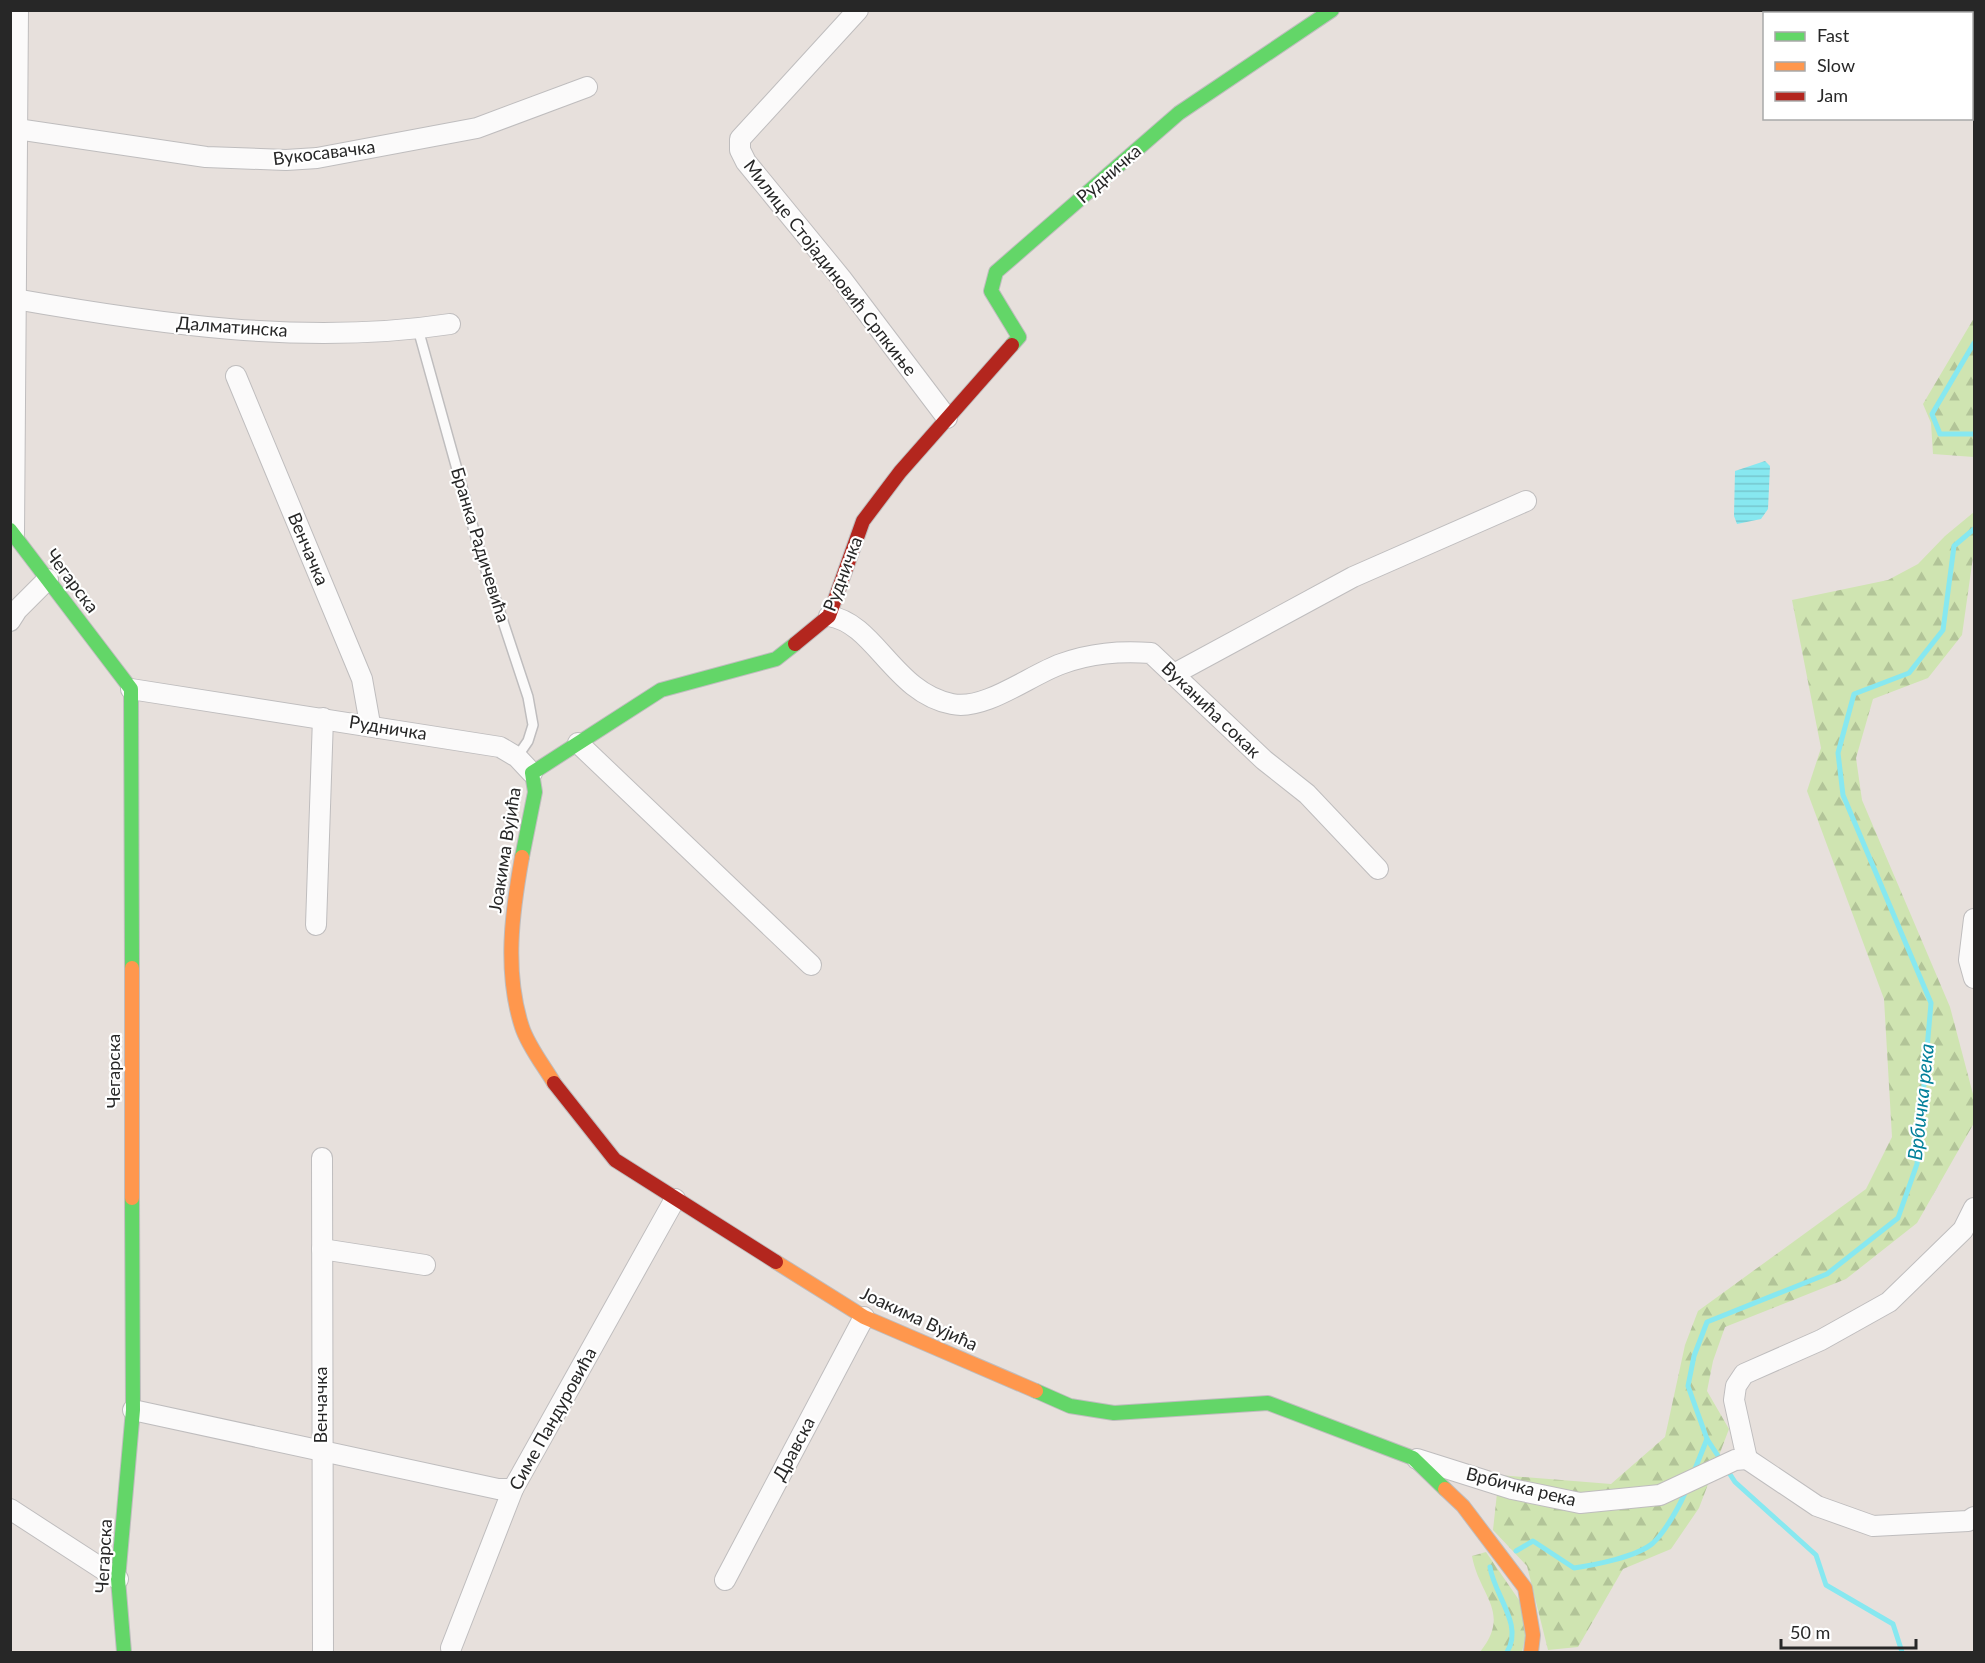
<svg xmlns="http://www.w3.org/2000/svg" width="1985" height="1663" viewBox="0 0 1985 1663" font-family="Lato,sans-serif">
<defs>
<pattern id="forest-firs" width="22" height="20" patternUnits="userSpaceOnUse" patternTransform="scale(1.5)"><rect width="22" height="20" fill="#cfe4b1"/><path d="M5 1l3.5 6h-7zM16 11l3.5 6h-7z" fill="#b2c498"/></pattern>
<pattern id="water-rules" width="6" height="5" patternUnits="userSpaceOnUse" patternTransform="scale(1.5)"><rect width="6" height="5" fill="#87e8f0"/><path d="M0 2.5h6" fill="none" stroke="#75c7ce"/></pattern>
</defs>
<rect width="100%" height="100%" fill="#e7e0dc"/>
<g fill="url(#forest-firs)">
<polygon points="1974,318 1974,457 1933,454 1931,423 1923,404"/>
<polygon points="1974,512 1974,550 1962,635 1928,678 1873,699 1856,758 1862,800 1950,1007 1974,1098 1974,1123 1917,1223 1846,1279 1725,1327 1713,1361 1707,1391 1729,1429 1699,1508 1671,1549 1623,1569 1578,1647 1548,1650 1527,1566 1493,1530 1499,1475 1611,1484 1665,1437 1685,1345 1698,1311 1866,1189 1892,1137 1884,999 1807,791 1821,748 1792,600 1888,580 1918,564 1945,536"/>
<path d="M1486,1552L1530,1616L1522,1652H1480C1512,1612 1479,1596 1472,1556Z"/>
</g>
<polygon fill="url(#water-rules)" points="1765,461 1770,466 1768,509 1761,519 1737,524 1734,516 1735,471"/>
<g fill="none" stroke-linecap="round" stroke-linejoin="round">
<g stroke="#87e8f0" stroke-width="5">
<polyline points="1974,343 1932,414 1940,434 1974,434"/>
<polyline points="1693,1474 1707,1439"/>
<path d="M1516,1551L1533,1541L1574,1568C1594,1565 1637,1557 1653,1543C1665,1532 1681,1504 1687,1488"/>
<path d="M1490,1567C1494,1595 1524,1625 1507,1652"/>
<polyline points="1902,1652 1893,1624 1826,1585 1816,1555 1735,1482 1707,1439 1688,1386 1694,1356 1707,1322 1827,1274 1898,1218 1917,1164 1931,1003 1843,795 1838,753 1854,694 1909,673 1943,630 1954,546 1974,529"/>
</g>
<g stroke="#bfbdbe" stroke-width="12">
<polyline id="lane" points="418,329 480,552 528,697 533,725 528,741 517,757"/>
</g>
<g stroke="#bfbdbe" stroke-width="22">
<g id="street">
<polyline points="858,10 740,139 740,150 746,162 841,278 947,418"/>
<polyline points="17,129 206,157 286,160 317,158 477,128 587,87"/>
<path d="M15,299C157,324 306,346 450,324"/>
<polyline points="236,376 362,679 370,724"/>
<polyline points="14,534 18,10"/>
<path d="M829,616C875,623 894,693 952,704C985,711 1030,675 1061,664C1091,653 1119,651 1151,653L1264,760L1307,794L1378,869"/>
<polyline points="10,621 17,610 48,579"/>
<polyline points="1174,674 1353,577 1526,501"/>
<polyline points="131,689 500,747 517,757 532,773"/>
<polyline points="578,743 811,965"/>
<polyline points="1974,919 1969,960 1974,978"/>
<polyline points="316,925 323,718"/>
<polyline points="322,1158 323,1652"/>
<polyline points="322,1249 425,1265"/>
<polyline points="133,1410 498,1489 513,1489"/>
<polyline points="1417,1459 1512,1489 1580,1503 1660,1495 1735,1460 1747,1459 1734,1400 1736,1386 1744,1374 1821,1340 1889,1302 1963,1230 1974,1208"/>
<polyline points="1747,1459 1817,1506 1873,1526 1968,1521 1974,1517"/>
<polyline points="10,1509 118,1579"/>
<polyline points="725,1580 864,1317"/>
<polyline points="451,1648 513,1489 675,1199"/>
</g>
</g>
<g stroke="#bfbdbe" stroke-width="16">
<g id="fast">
<polyline points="1012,345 1019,337 991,291 996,272 1179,113 1332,10"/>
<polyline points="10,530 131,689 132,968"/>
<polyline points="522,857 535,792 532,773 661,690 776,659 795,644"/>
<polyline points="1036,1391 1070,1406 1114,1413 1268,1403 1413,1458 1445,1489"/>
<polyline points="124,1652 118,1579 133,1410 132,1198"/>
</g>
</g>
<g stroke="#bfbdbe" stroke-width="16">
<g id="slow">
<path d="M522,857C512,912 504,972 522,1027C528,1046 544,1066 554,1083"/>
<polyline points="132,968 132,1198"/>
<polyline points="776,1262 864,1317 1036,1391"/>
<polyline points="1445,1489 1463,1506 1525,1588 1533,1635 1531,1652"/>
</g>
</g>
<g stroke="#bfbdbe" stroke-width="16">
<g id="jam">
<polyline points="795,644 829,616 863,521 900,472 1012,345"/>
<polyline points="554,1083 615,1160 776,1262"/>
</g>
</g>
<use href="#lane" stroke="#fbfafa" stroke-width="9"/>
<use href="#street" stroke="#fbfafa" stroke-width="20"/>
<use href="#fast" stroke="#63d668" stroke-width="14"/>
<use href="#slow" stroke="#ff974d" stroke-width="14"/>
<use href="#jam" stroke="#b3261e" stroke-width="14"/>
</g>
<g text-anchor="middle" stroke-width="4.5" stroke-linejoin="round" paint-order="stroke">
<g font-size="18" fill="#272727" stroke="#fff">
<text transform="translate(324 153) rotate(-7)" y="6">Вукосавачка</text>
<text transform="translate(1109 174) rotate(-41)" y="6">Рудничка</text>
<text transform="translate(830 268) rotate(52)" y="6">Милице Стојадиновић Српкиње</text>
<text transform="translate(232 327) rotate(4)" y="6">Далматинска</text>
<text transform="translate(480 545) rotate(73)" y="6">Бранка Радичевића</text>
<text transform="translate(308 549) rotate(67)" y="6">Венчачка</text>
<text transform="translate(843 574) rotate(-69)" y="6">Рудничка</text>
<text transform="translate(72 581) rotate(53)" y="6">Чегарска</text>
<text transform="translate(1211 710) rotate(44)" y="6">Вуканића сокак</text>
<text transform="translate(388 728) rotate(9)" y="6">Рудничка</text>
<text transform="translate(505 850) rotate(-81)" y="6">Јоакима Вујића</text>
<text transform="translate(114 1071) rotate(-90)" y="6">Чегарска</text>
<text transform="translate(919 1319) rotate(25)" y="6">Јоакима Вујића</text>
<text transform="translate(321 1405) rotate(-90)" y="6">Венчачка</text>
<text transform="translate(553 1419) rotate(-61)" y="6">Симе Пандуровића</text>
<text transform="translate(794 1449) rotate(-62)" y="6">Дравска</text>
<text transform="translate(1521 1487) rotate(14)" y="6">Врбичка река</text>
<text transform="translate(104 1556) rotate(-87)" y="6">Чегарска</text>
</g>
<g font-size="20" font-style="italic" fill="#02809a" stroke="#fff">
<text transform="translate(1921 1102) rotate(-84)" y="7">Врбичка река</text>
</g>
</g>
<rect width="1985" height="1663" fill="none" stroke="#272727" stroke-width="24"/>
<rect x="1763" y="12" width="210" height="108" fill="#ffffff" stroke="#a9a9a9" stroke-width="1.5"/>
<rect x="1775" y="32" width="30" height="9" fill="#63d668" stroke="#a9a9a9" stroke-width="1.5"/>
<text x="1817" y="42" font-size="18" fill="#272727">Fast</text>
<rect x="1775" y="62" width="30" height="9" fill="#ff974d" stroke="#a9a9a9" stroke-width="1.5"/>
<text x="1817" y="72" font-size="18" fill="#272727">Slow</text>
<rect x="1775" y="92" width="30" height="9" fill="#b3261e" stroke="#a9a9a9" stroke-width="1.5"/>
<text x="1817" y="102" font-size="18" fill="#272727">Jam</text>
<path d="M1781 1639v9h135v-9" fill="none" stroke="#272727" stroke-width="3"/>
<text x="1790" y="1639" font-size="18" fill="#272727" stroke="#ffffff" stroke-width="4.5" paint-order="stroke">50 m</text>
</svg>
